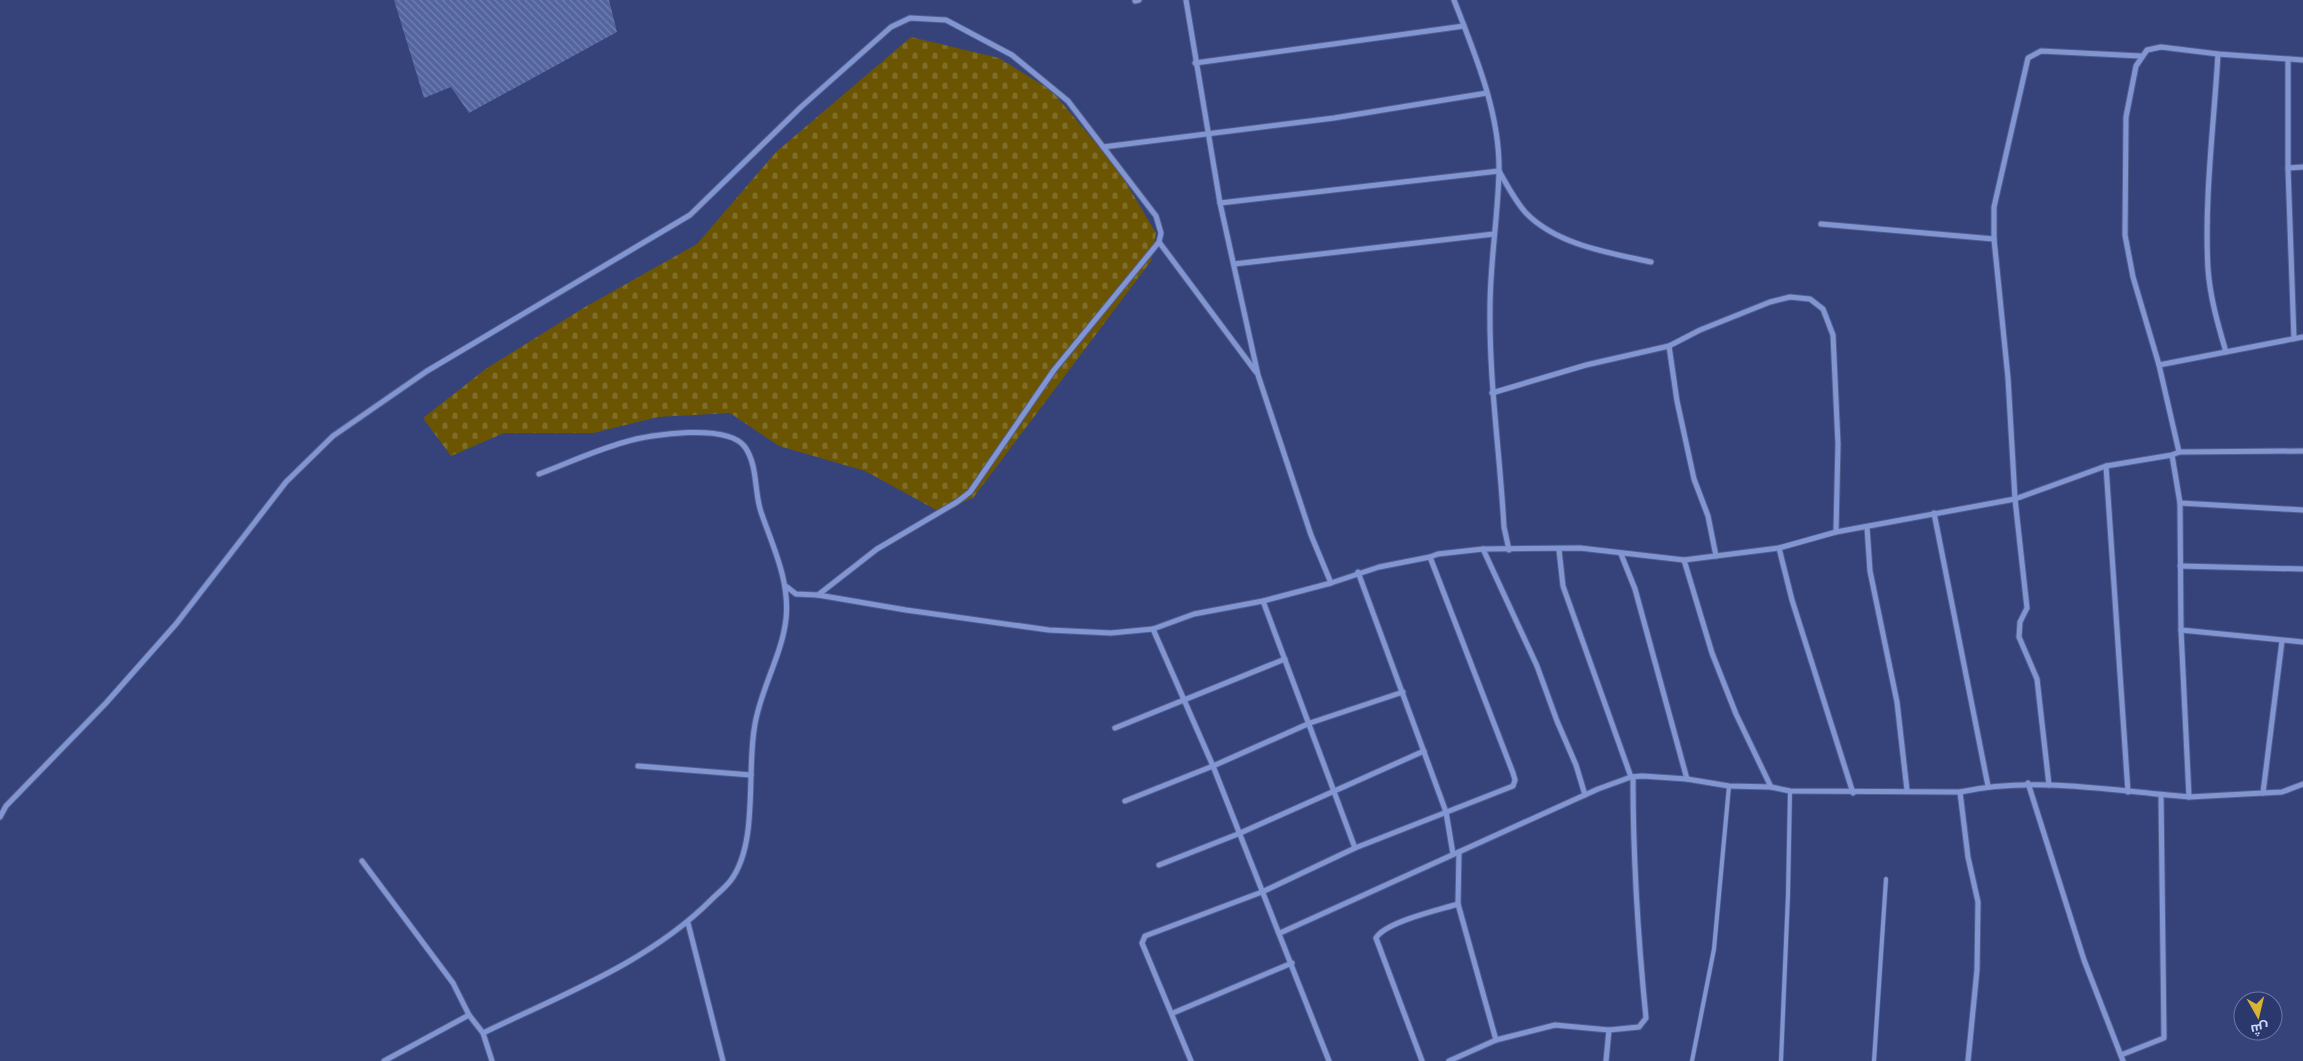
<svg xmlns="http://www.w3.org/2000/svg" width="2303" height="1061" viewBox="0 0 2303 1061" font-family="Manrope,Cairo,sans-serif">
<defs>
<pattern id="cemetery-stones" width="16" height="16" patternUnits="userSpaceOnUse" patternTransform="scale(1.25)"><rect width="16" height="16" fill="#6b5502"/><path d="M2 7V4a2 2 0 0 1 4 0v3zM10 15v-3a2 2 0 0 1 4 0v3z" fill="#7f6d28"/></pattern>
<pattern id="building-back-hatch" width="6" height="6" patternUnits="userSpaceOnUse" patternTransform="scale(1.25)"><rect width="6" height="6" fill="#54649f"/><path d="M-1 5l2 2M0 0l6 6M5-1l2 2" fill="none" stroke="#7381b2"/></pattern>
</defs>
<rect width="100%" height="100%" fill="#35437a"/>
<polygon fill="url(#cemetery-stones)" points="911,37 999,58 1052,91 1119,171 1156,233 1151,261 973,498 940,512 865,471 779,446 730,413 658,417 593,433 504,433 451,456 423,418 487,368 585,307 697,244 776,152"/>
<polygon fill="url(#building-back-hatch)" points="394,0 609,0 617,32 469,113 451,87 424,98"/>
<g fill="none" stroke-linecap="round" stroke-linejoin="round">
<g stroke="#525d8b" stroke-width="5.5">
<g id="service">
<polyline points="1692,1061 1714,949 1729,786"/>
<polyline points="1781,1061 1788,895 1790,791"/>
<polyline points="1874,1061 1886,879"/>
</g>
</g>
<g stroke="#525d8b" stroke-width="7">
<g id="minor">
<polyline points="1186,0 1220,203 1258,375 1311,535 1331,583"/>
<path d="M1454,0C1475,54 1500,113 1499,171C1498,217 1490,262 1490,308C1489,381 1500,454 1504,527L1509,550"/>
<polyline points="1135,1 1139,0"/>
<path d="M2218,54C2214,124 2204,199 2208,269C2210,297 2218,325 2226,352"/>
<polyline points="2288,59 2288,168 2294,339"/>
<polyline points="1195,63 1464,26"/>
<polyline points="1103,147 1334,118 1487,93"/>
<polyline points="2288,168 2303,167"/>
<path d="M1220,203L1499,171C1507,185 1515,201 1526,213C1557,245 1610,253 1651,262"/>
<polyline points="1821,224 1994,239"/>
<polyline points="1159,242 1256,372"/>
<polyline points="1234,264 1494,234"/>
<polyline points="1669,346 1677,401 1694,479 1708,516 1716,556"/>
<polyline points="2159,365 2303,337"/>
<polyline points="1492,393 1586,365 1669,346 1700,330 1770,302 1790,297 1810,299 1823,309 1833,335 1838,444 1836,532"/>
<polyline points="2179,452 2159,365 2133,277 2125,235 2126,117 2136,66 2147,50 2161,47 2218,54 2303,60"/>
<polyline points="2106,466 2128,792"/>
<polyline points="2180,503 2303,510"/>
<polyline points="1934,513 1988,786"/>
<polyline points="1867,527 1870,571 1897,702 1907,790"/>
<polyline points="1779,548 1792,600 1853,793"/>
<polyline points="1483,549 1537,666 1557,721 1576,765 1585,795"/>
<polyline points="1559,550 1563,586 1631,777"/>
<polyline points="1621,554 1635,589 1687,779"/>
<polyline points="1684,560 1712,653 1736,714 1771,787"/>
<polyline points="2180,566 2303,569"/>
<polyline points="1358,572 1446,812 1453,854"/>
<polyline points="787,587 796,594 818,595 906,610 1049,630 1111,633 1153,629 1194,614 1263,601 1331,583 1379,567 1430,557 1438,554 1483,549 1580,548 1684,560 1779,548 1836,532 2015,499 2106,466 2172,455 2179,452 2303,451"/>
<polyline points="1263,601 1355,848"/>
<polyline points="1153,629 1213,766 1329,1061"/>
<polyline points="2181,630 2303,642"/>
<polyline points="1115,728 1285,659"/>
<polyline points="638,766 751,775"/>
<polyline points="2028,783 2084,960 2123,1061"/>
<polyline points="2049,785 2037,679 2019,637 2020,622 2027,608 2015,499 2008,378 1994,239 1994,207 2028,58 2041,51 2141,56"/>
<polyline points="1960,792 1968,857 1978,902 1977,970 1968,1061"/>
<polyline points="2263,793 2282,641"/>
<polyline points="2189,797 2282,792 2303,784"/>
<polyline points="1125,801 1213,766 1310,723 1403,692"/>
<polyline points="0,817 6,806 106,703 176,624 286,482 333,436 427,371 690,215 801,107 891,27 910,18 946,20 1012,55 1068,101 1156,216 1161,233 1159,242 1054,370 970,492 957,502 877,549 818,595"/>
<polyline points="362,861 453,983 469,1015 483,1033 492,1061"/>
<polyline points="1159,865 1238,834 1424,751"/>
<polyline points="688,923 723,1061"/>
<path d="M1280,933L1598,789L1631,777L1642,776L1687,779L1729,786L1771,787L1790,791L1960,792C2036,776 2113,791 2189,797L2181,630L2180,503L2172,455"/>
<polyline points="1173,1013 1292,963"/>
<path d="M483,1033C561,995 648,963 711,900C717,894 726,887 731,880C759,842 746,769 755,724C761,688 782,655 786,619C790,581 773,547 761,512C754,491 758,466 745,447C728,423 651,434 625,442C596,450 568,463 539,474"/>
<polyline points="1496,1040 1555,1025 1609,1030"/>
<polyline points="2121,1055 2164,1038 2161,795"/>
<polyline points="384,1061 469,1015"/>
<polyline points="1191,1061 1142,943 1145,936 1262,892 1355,848 1513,786 1515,780 1513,773 1430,557"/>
<path d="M1422,1061L1376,938C1385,922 1439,910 1458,904"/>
<polyline points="1449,1061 1496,1040 1458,904 1459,852"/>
<path d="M1606,1061L1609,1030L1639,1027L1646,1018C1638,938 1633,858 1633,778"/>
</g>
</g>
<use href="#service" stroke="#8295d3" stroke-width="4"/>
<use href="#minor" stroke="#8295d3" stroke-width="5"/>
</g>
<g transform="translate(2258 1016) rotate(172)"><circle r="24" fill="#2b386e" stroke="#6c78a6"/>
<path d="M0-4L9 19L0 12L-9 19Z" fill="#dab334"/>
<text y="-8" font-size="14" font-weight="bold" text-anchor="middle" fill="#cdd8f9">ش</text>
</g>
</svg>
